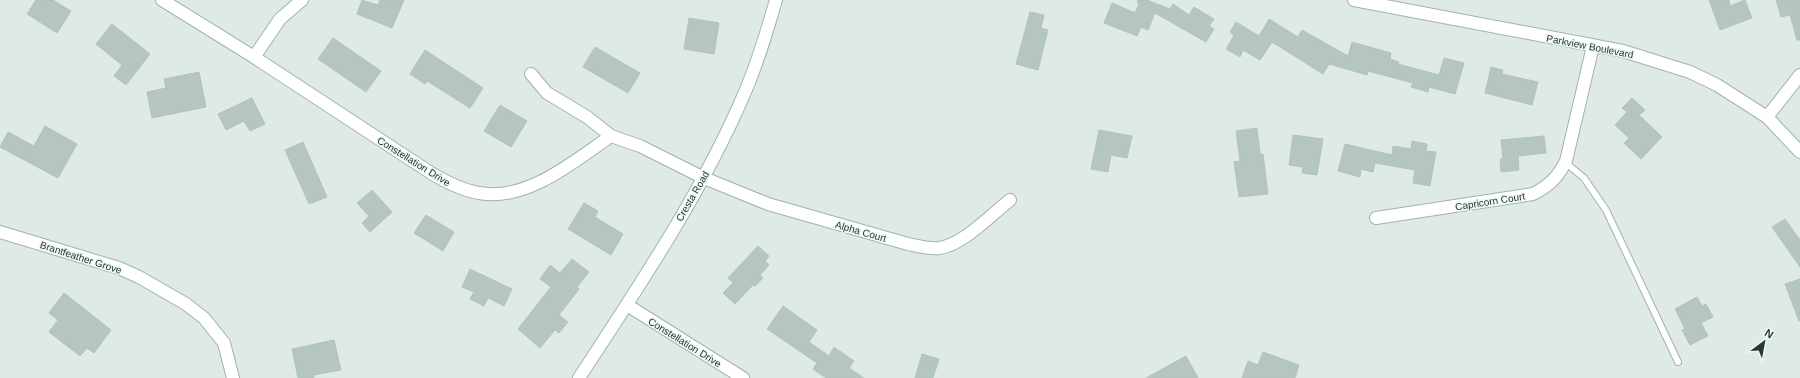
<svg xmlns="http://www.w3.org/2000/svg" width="1800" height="378" viewBox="0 0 1800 378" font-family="Helvetica,sans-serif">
<rect width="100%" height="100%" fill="#dfeae7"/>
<g fill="#b5c5c1" stroke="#b2c3bf">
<polygon points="36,0 53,0 71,11 57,33 27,14"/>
<polygon points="362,0 378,5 380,0 404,0 392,28 357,14"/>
<polygon points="1138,0 1147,0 1170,9 1173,4 1189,15 1194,7 1214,19 1209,26 1214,29 1206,42 1155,13 1148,30 1141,27 1137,36 1104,23 1112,3 1135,13 1139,4 1137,2"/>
<polygon points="1709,0 1729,0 1730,6 1745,0 1752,18 1720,30"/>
<polygon points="1776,0 1800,0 1800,40 1797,40 1790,15 1781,17"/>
<polygon points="1030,12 1044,15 1041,28 1048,30 1038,70 1016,64"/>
<polygon points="689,18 719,23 714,54 684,49"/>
<polygon points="1269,19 1298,37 1302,30 1348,56 1352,42 1391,53 1390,59 1399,62 1398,64 1439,75 1444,58 1464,63 1455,94 1429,87 1428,92 1411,87 1413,83 1368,71 1367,75 1329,64 1323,74 1272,42 1260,60 1243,50 1240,57 1226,49 1234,35 1230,32 1236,22 1259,36"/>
<polygon points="112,24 150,54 126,85 114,76 122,65 96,44"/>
<polygon points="333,38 381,71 366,92 318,59"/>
<polygon points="595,47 640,73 628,93 583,67"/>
<polygon points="425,50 483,88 470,108 427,81 425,84 410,74"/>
<polygon points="1491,67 1503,70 1502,74 1538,82 1532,105 1485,93"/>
<polygon points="199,72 206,107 152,118 147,92 166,88 164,79"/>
<polygon points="252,98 265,124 250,131 244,121 226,130 218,114"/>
<polygon points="1632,98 1645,110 1639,115 1662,137 1641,159 1624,143 1629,138 1615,125 1627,112 1622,108"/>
<polygon points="500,105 527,121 511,147 484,131"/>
<polygon points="45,126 77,144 58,178 0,147 8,132 34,146"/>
<polygon points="1257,128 1260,154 1263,154 1268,194 1239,197 1234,162 1240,161 1236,131"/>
<polygon points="1099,130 1132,136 1127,158 1111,155 1108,172 1091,169"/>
<polygon points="1293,135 1323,139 1317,175 1302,173 1303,167 1289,165"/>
<polygon points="1544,136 1546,153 1518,156 1519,170 1501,172 1500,159 1503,159 1501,140"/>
<polygon points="1412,141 1427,144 1426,151 1436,152 1430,186 1413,183 1415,170 1375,163 1373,172 1361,169 1360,177 1338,171 1345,144 1392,155 1393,146 1411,149"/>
<polygon points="303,142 327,197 309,204 285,150"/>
<polygon points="372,190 392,212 370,232 362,223 369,216 357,203"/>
<polygon points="584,203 598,211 595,217 623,234 611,255 568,229"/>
<polygon points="426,215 454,232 443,251 414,233"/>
<polygon points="1785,219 1800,240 1800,267 1772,227"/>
<polygon points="758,246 769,256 765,261 769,265 760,275 763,278 755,286 753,285 735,304 723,293 733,283 728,278"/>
<polygon points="572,259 589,272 577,287 579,289 559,315 568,322 559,333 555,330 540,348 518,329 551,287 540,279 550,265 560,273"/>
<polygon points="470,269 512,289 504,306 488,298 484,306 470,299 474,292 462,287"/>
<polygon points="1800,279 1800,321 1799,321 1785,284"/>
<polygon points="64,293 111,330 94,353 87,348 80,356 49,332 58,320 49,313"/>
<polygon points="1697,297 1702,306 1706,304 1713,317 1701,323 1708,336 1690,345 1682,330 1685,329 1675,309"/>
<polygon points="783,306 817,330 809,342 829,356 834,347 854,361 849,368 864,378 826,378 813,369 817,363 767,329"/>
<polygon points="334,340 341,370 313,375 314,378 298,378 292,349"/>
<polygon points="1263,352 1299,365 1295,378 1242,378 1248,361 1258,365"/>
<polygon points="922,354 939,359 933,378 915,378"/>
<polygon points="1186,356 1198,378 1146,378"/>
</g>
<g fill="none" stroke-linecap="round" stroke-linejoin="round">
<g stroke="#a2b2af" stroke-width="8">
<polyline id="service" points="1566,163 1584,178 1606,210 1678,362"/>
</g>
<g stroke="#a2b2af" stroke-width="14">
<g id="minor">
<path d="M162,0L254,57L431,173C446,182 461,190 479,193C527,202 574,161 611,136"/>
<polyline points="254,57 280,19 302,0"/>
<path d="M531,74L547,93L587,117L611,136L640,146L704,178L768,204L908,244C918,246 929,249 939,248C963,245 991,215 1010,200"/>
<polyline points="1767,117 1800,75"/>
<path d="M1376,218L1533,194C1549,186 1558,177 1566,161L1593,46"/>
<polyline points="0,232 119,268 139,277 186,304 204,318 224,343 233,378"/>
<polyline points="627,305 743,378"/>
</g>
</g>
<g stroke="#a2b2af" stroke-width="14">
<polyline id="tertiary" points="1354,0 1623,51 1690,72 1717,85 1767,117 1800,152"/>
</g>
<g stroke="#9fb6b1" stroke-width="14">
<path id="secondary" d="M579,378C639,286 702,193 745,92C758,62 767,31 776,0"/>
</g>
<use href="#service" stroke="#fff" stroke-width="6"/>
<use href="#minor" stroke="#fff" stroke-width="12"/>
<use href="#tertiary" stroke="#fff" stroke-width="12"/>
<use href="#secondary" stroke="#fff" stroke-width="12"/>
</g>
<g text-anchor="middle" stroke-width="3" stroke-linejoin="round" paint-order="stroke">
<g font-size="10" fill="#213a37" stroke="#f0f7f4">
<text transform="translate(1590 46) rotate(11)" y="4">Parkview Boulevard</text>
<text transform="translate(414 161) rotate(32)" y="4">Constellation Drive</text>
<text transform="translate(692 196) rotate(-60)" y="4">Cresta Road</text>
<text transform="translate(1490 201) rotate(-9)" y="4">Capricorn Court</text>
<text transform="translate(861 231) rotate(16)" y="4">Alpha Court</text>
<text transform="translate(81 257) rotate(18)" y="4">Brantfeather Grove</text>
<text transform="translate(685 342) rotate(32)" y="4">Constellation Drive</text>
</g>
</g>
<g transform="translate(1764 342) rotate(32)" stroke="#f0f7f4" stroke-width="3" paint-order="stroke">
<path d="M0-3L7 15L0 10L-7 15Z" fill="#213a37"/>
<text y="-6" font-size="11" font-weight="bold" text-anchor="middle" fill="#213a37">N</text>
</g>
</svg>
